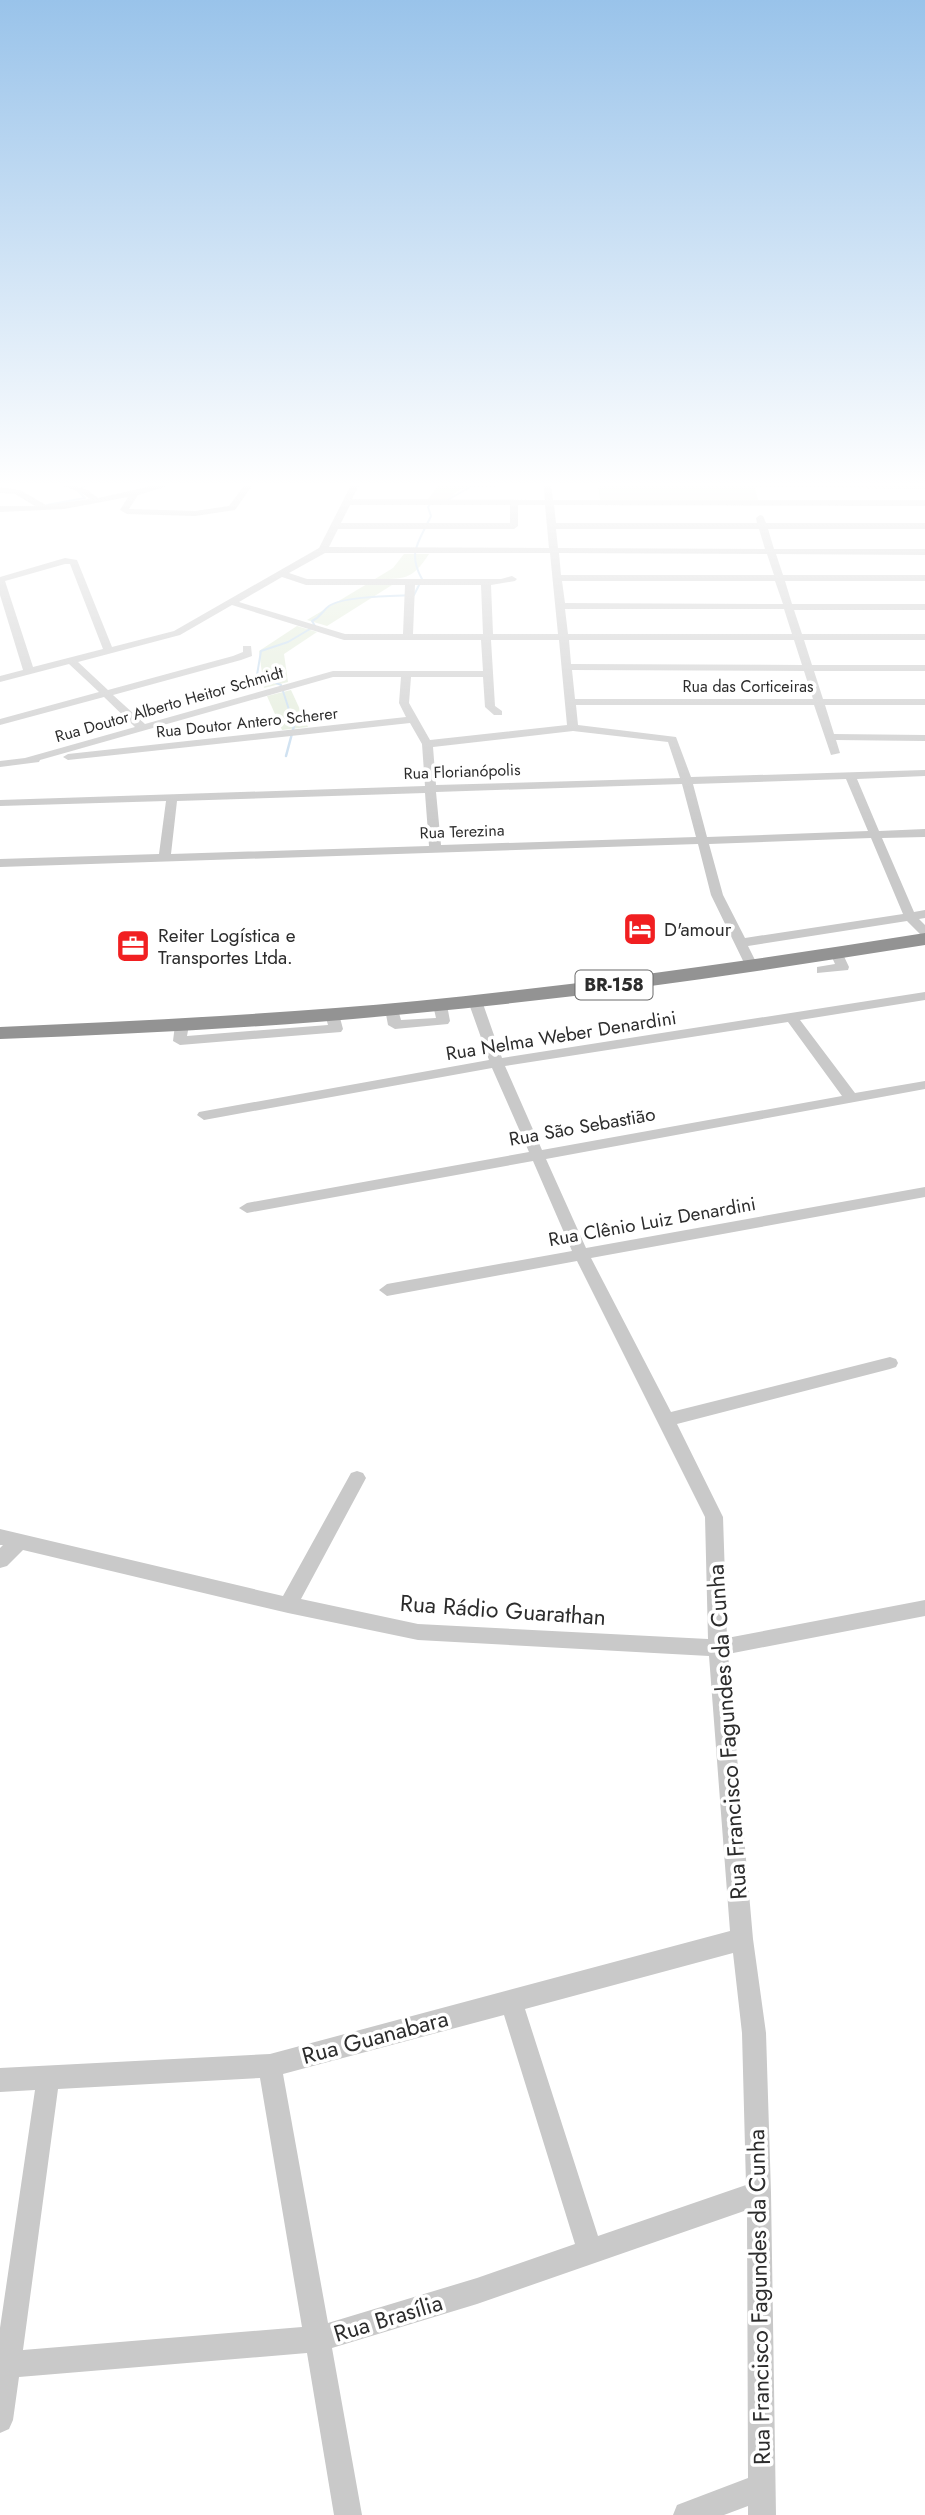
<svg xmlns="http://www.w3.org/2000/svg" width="925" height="2515" viewBox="0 0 925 2515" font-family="Jost,sans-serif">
<rect width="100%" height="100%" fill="#fff"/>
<g fill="#e1ebd8">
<path d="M402,483H513C496,492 460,478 450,500L428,499L437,487L435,485Z"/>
<polygon points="598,483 925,483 925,489 755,487 758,500 600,500"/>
<path d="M404,554H429C412,580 405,579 375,579L393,568Z"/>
<polygon points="367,584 392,585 327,626 307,620"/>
<polygon points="297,626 317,632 284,654 288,682 264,688 259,651"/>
<polygon points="291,690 308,727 282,730 267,696"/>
</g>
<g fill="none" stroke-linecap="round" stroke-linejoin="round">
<g stroke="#c2d9ed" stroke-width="2">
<polyline points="444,502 477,483"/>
<polyline points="47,505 85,498 77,490 92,483"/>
<path d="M293,722L281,685L257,675L261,651L288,642L315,626L312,621C321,617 322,611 329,606C343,596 395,596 414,595L422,579C407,552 419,542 431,516L428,507L431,503"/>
</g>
<polyline stroke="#c2d9ed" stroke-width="2.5" points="286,756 294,726 292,720"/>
<g fill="#c9c9c9" fill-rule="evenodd">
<path d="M55,483C72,483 86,487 98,498L165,483H178L138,495L129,509L195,511L229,506L246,483H254L235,510L195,516L127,514L120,510L128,497L64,509L0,512V506H35L15,494L0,493V487L20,490L46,505L90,499L82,493Z"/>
<path d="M352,483H360L352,499L545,500L543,483H551L553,500H925V506L554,505L556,523H757L756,518L760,515L763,516L766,523H925V529H768L774,549H925V555L776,554L783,575H925V581H785L792,604H925V610H794L802,634H925V640H804L812,665H925V671H814L823,699H925V705H825L834,734L925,735V741L836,740L840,753L831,755L814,705H576L578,725L676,737L691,777L925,770V776L857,779L879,831L925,829V837L882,838L914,912L925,910V918L919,919L925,925V936L921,935L907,921L748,946L758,966L752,970L747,969L711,895L698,844L0,867V859L159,854L166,801L0,806V800L425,786L422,744L410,723L68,760L63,757L68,754L406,717L399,703L401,677H333L40,760L39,762L0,767V761L25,758L135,727L104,697L0,725V719L99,692L69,664L0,682V676L23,670L0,595V577L65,558L77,560L112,647L174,631L319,548ZM350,505H510V523H341ZM518,505H545L549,548L329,547L338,529H514L518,526ZM556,529H759L765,549L558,548ZM325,553H550L558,634H493L491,585L515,581L517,579L512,576L501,579H307L289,573ZM559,553L767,554L774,575H561ZM65,564H70L103,649L33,667L5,581ZM282,577L306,585H405L403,634H345L239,602ZM562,581H775L783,604L565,603ZM415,585H481L483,634H413ZM232,605L344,640H481L483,671H333L145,724L113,695L241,660L252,656L251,646H243V652L233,656L108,690L78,662L180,635ZM565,609H784L792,634H568ZM491,640H559L567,725L430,740L409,703L411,677H483L485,707L494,715H502V711L495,706ZM569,640H794L802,665L571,664ZM572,670L804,671L813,699H575ZM573,731L668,742L680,778L436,785L433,747ZM846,779L868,831L707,837L693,784ZM682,784L696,837L441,845L436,792ZM425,793L429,846L171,854L177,801ZM871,838L903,914L745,938L723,895L709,844Z"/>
<polygon points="836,949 841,950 849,967 848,970 817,973 817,967 835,964 830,953"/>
<path d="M925,992V1000L800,1020L855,1093L925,1081V1089L546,1159L586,1248L925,1187V1197L591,1258L671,1412L890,1357L896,1359L898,1363L896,1367L890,1369L677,1424L723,1517L727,1638L925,1600V1616L728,1654L753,1939L766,2033L771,2193L776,2515H748V2506L724,2515H673L677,2505L748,2478L747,2210L477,2304L332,2348L362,2515H334L307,2353L19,2377L13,2420L9,2429L0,2433V2328L35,2090L0,2092V2068L270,2054L730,1931L709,1656L418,1640L288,1613L23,1550L7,1566L0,1568V1548L3,1545H0V1529L283,1596L351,1473L357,1471L363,1473L366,1478L301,1599L418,1624L708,1639L705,1517L577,1261L387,1296L379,1290L387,1284L572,1251L533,1161L247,1213L239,1208L247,1203L529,1152L492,1068L204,1120L197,1115L199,1112L489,1060L468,1001L475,997L482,1001L502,1058ZM788,1022L842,1096L542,1150L505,1066ZM733,1953L742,2033L746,2185L598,2236L525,2009ZM504,2015L575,2244L477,2278L328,2323L283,2074ZM260,2078L302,2327L23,2350L58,2089Z"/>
<polygon points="440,1001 447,1005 450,1021 448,1024 395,1029 388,1025 385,1009 387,1006 397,1006 401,1020 436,1018 433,1005"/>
<polygon points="332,1010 339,1014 343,1029 341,1032 180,1045 173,1041 175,1025 182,1021 189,1025 187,1036 328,1025 325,1014"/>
</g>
<path fill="#939393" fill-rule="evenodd" d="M925,933V945C756,972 587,997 417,1013C278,1027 139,1034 0,1039V1027C139,1021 278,1014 417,1001C587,984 756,960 925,933Z"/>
</g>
<linearGradient id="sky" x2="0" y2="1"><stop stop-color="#99c3ea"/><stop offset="0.58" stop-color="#fff"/><stop offset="1" stop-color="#fff" stop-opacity="0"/></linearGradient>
<rect width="925" height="835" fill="url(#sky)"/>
<defs>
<g id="hotel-square" transform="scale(1.75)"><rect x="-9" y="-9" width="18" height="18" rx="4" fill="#f11f21" stroke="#fff"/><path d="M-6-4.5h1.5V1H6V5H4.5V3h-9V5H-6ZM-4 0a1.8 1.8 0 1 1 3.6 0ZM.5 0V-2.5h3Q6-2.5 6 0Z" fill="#fff"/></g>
<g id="office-square" transform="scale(1.75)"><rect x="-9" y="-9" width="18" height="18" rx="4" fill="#f11f21" stroke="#fff"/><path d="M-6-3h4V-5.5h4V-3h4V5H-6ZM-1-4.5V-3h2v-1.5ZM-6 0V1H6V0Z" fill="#fff"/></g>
</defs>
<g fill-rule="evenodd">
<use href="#hotel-square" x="640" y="929"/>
<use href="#office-square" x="133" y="946"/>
</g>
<g text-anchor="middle" stroke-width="7" stroke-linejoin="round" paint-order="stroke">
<g font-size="16" fill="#2c2c2c" stroke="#fff">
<text x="748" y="692">Rua das Corticeiras</text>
<text transform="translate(169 704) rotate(-16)" y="6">Rua Doutor Alberto Heitor Schmidt</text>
<text transform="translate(247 722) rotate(-6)" y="6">Rua Doutor Antero Scherer</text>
<text transform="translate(462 771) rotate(-2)" y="6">Rua Florianópolis</text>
<text transform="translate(462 831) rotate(-2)" y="6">Rua Terezina</text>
</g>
<rect fill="#fff" stroke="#6b6b6b" stroke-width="2" x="575.5" y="970.5" width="77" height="29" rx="5"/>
<g font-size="18" font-weight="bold" fill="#2c2c2c">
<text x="614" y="991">BR-158</text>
</g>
<g font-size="19" fill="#2c2c2c" stroke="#fff" text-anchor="start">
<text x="664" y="936">D'amour</text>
<text x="158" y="942">Reiter Logística e<tspan x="158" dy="22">Transportes Ltda.</tspan></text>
</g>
<g font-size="19" fill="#2c2c2c" stroke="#fff">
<text transform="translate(561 1035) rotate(-9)" y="7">Rua Nelma Weber Denardini</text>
<text transform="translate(582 1126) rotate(-10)" y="7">Rua São Sebastião</text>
<text transform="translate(652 1221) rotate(-10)" y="7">Rua Clênio Luiz Denardini</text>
</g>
<g font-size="23" fill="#2c2c2c" stroke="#fff">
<text transform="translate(503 1610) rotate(4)" y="8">Rua Rádio Guarathan</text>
<text transform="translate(727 1732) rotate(-94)" y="8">Rua Francisco Fagundes da Cunha</text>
<text transform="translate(375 2037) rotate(-15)" y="8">Rua Guanabara</text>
<text transform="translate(759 2297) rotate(-91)" y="8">Rua Francisco Fagundes da Cunha</text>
<text transform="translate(388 2318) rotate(-17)" y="8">Rua Brasília</text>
</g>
</g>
</svg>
